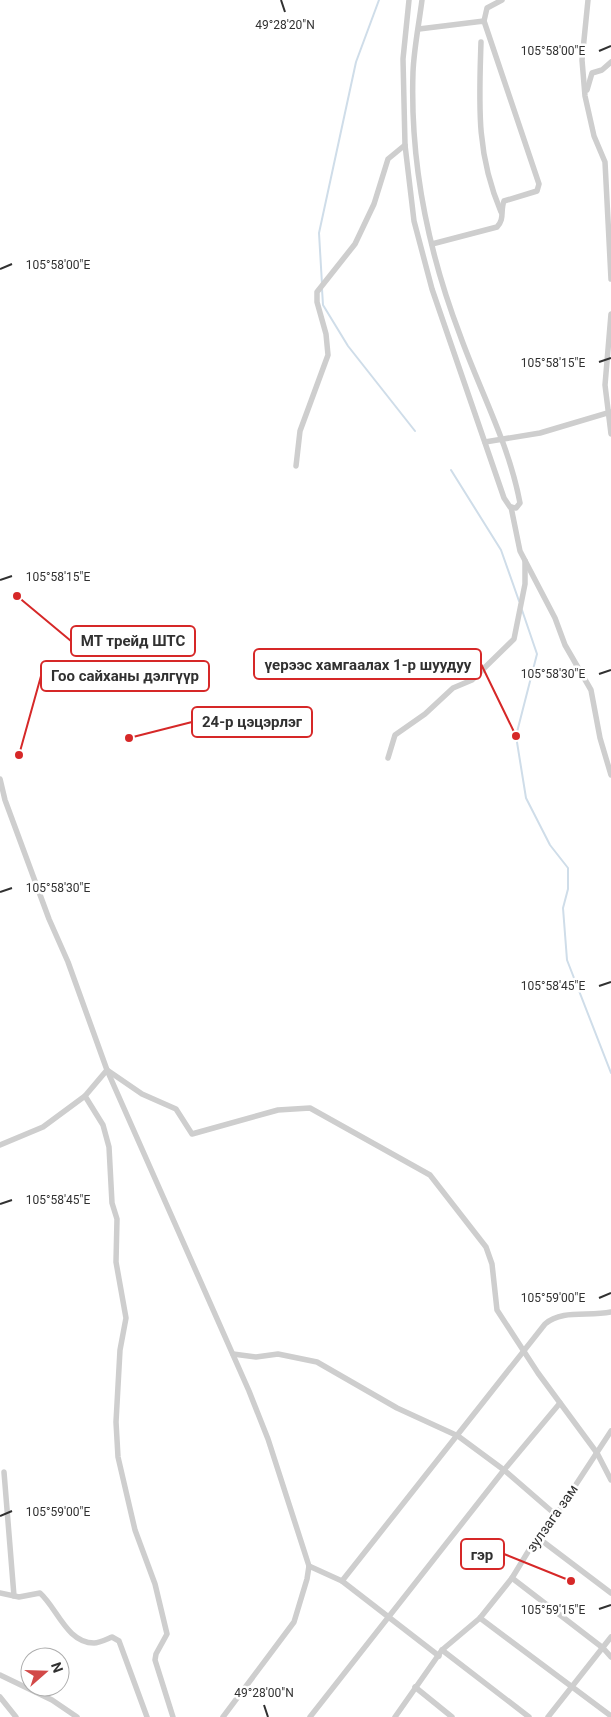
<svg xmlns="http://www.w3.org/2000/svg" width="611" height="1717" viewBox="0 0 611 1717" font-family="Roboto,sans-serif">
<rect width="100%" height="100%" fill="#fff"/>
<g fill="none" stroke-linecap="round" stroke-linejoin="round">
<g stroke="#cfdde9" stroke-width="2">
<polyline points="322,284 319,233 356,62 379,0"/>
<polyline points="322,289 323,305 348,346 415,431"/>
<polyline points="451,470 501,550 519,601"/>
<polyline points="522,610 537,654 516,736 526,798 550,845 568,868 568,889 563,908 567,960 611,1073"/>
</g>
<g stroke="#cecece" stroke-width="5.5">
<path d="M409,0L403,59L405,145L414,221L432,289L504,498L510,507L516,508L520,503C509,444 480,391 460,335C428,251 410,162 413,72C414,48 419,24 422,0"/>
<polyline points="588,0 582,60 585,96 594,136 605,162 611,279"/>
<polyline points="484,21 487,8 502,0"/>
<path d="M419,29L484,21L539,184L537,191L504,201C500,211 505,219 497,227L432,244"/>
<path d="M481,42C479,105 476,153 501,212"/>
<polyline points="587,90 592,73 602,70 611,62"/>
<polyline points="611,314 605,385 611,434"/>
<polyline points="485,442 540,433 611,412"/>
<polyline points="296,466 300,431 328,355 326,334 317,302 317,292 355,244 374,204 388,159 405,145"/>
<polyline points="511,507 520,551 555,618 565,645 591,690 600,738 611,775"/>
<polyline points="388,758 395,735 425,714 453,688 472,680 514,639 525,584 525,561"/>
<polyline points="0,779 5,800 49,919 68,962 107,1070 249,1391 268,1439 309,1566 307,1579 294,1622 223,1717"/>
<polyline points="107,1070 142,1094 176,1109 192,1134 278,1110 310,1108 430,1175 486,1247 492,1264 497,1310 538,1373 597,1453 611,1480"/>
<polyline points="107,1070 85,1096 103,1125 109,1147 112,1203 117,1219 116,1262 126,1318 120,1350 116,1422 118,1457 135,1530 155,1584 167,1634 156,1654 155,1660 173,1717"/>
<polyline points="0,1145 43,1127 85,1096"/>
<polyline points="233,1354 256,1357 278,1354 317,1362 397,1408 458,1436 504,1470 556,1515"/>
<polyline points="4,1472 14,1596"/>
<polyline points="537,1537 611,1593"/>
<polyline points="309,1566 342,1581 439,1656"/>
<polyline points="512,1578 603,1648 611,1657"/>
<path d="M342,1581L545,1324C562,1309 589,1317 611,1312"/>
<path d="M0,1593L19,1597L40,1593C57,1608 67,1643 94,1643C99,1643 107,1639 112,1637L119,1641L147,1717"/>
<polyline points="480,1618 611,1716"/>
<polyline points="442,1650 529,1717"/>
<polyline points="0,1675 52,1700 77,1717"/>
<polyline points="415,1687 452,1717"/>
<polyline points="0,1697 16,1717"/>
<polyline points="310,1717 504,1470 560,1403"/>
<polyline points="395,1717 442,1650 480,1618 512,1578 537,1537 556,1515 611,1431"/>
<polyline points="548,1717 611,1637"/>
</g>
</g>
<path fill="none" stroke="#313131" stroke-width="2" d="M281,0L285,12M599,51L611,46M0,269L12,264M599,362L611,358M0,580L12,576M599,674L611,670M0,892L12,888M599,986L611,982M0,1204L12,1200M599,1298L611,1293M0,1516L12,1511M599,1609L611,1605M264,1705L268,1717"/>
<g text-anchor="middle" stroke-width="5" stroke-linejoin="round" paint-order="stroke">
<g font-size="14" fill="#313131" stroke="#fff">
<text transform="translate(552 1518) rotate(-55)" y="5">зулзага зам</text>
</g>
</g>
<g font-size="12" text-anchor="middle" fill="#313131" stroke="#fff" stroke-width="5" stroke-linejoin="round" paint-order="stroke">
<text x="285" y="29">49°28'20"N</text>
<text x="553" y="55">105°58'00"E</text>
<text x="58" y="269">105°58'00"E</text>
<text x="553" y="367">105°58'15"E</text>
<text x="58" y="581">105°58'15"E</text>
<text x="553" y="678">105°58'30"E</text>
<text x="58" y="892">105°58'30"E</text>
<text x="553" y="990">105°58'45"E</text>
<text x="58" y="1204">105°58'45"E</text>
<text x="553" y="1302">105°59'00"E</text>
<text x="58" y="1516">105°59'00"E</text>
<text x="553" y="1614">105°59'15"E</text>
<text x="264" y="1697">49°28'00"N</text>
</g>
<path fill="none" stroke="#d62828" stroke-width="2" d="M17 596L71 641M516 736L481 664M19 755L41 676M129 738L192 722M571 1581L504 1554"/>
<g fill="#d62828" stroke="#fff" stroke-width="2">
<circle cx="17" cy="596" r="5"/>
<circle cx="516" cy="736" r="5"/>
<circle cx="19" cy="755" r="5"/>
<circle cx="129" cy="738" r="5"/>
<circle cx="571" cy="1581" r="5"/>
</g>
<g fill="#fff" stroke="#d62828" stroke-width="2">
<rect x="71" y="626" width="124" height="30" rx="5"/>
<rect x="254" y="649" width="227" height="30" rx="5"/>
<rect x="41" y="661" width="168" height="30" rx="5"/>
<rect x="192" y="707" width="120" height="30" rx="5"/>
<rect x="461" y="1539" width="43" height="30" rx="5"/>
</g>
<g font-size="15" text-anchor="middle" font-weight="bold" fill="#313131">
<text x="133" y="646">МТ трейд ШТС</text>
<text x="368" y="670">үерээс хамгаалах 1-р шуудуу</text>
<text x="125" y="681">Гоо сайханы дэлгүүр</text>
<text x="252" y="727">24-р цэцэрлэг</text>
<text x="482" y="1560">гэр</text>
</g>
<g transform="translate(45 1672) rotate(70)"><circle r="24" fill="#ffffff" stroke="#adadad"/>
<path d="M0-4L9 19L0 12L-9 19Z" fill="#d24948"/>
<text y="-8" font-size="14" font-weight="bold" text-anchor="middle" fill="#313131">N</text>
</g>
</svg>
